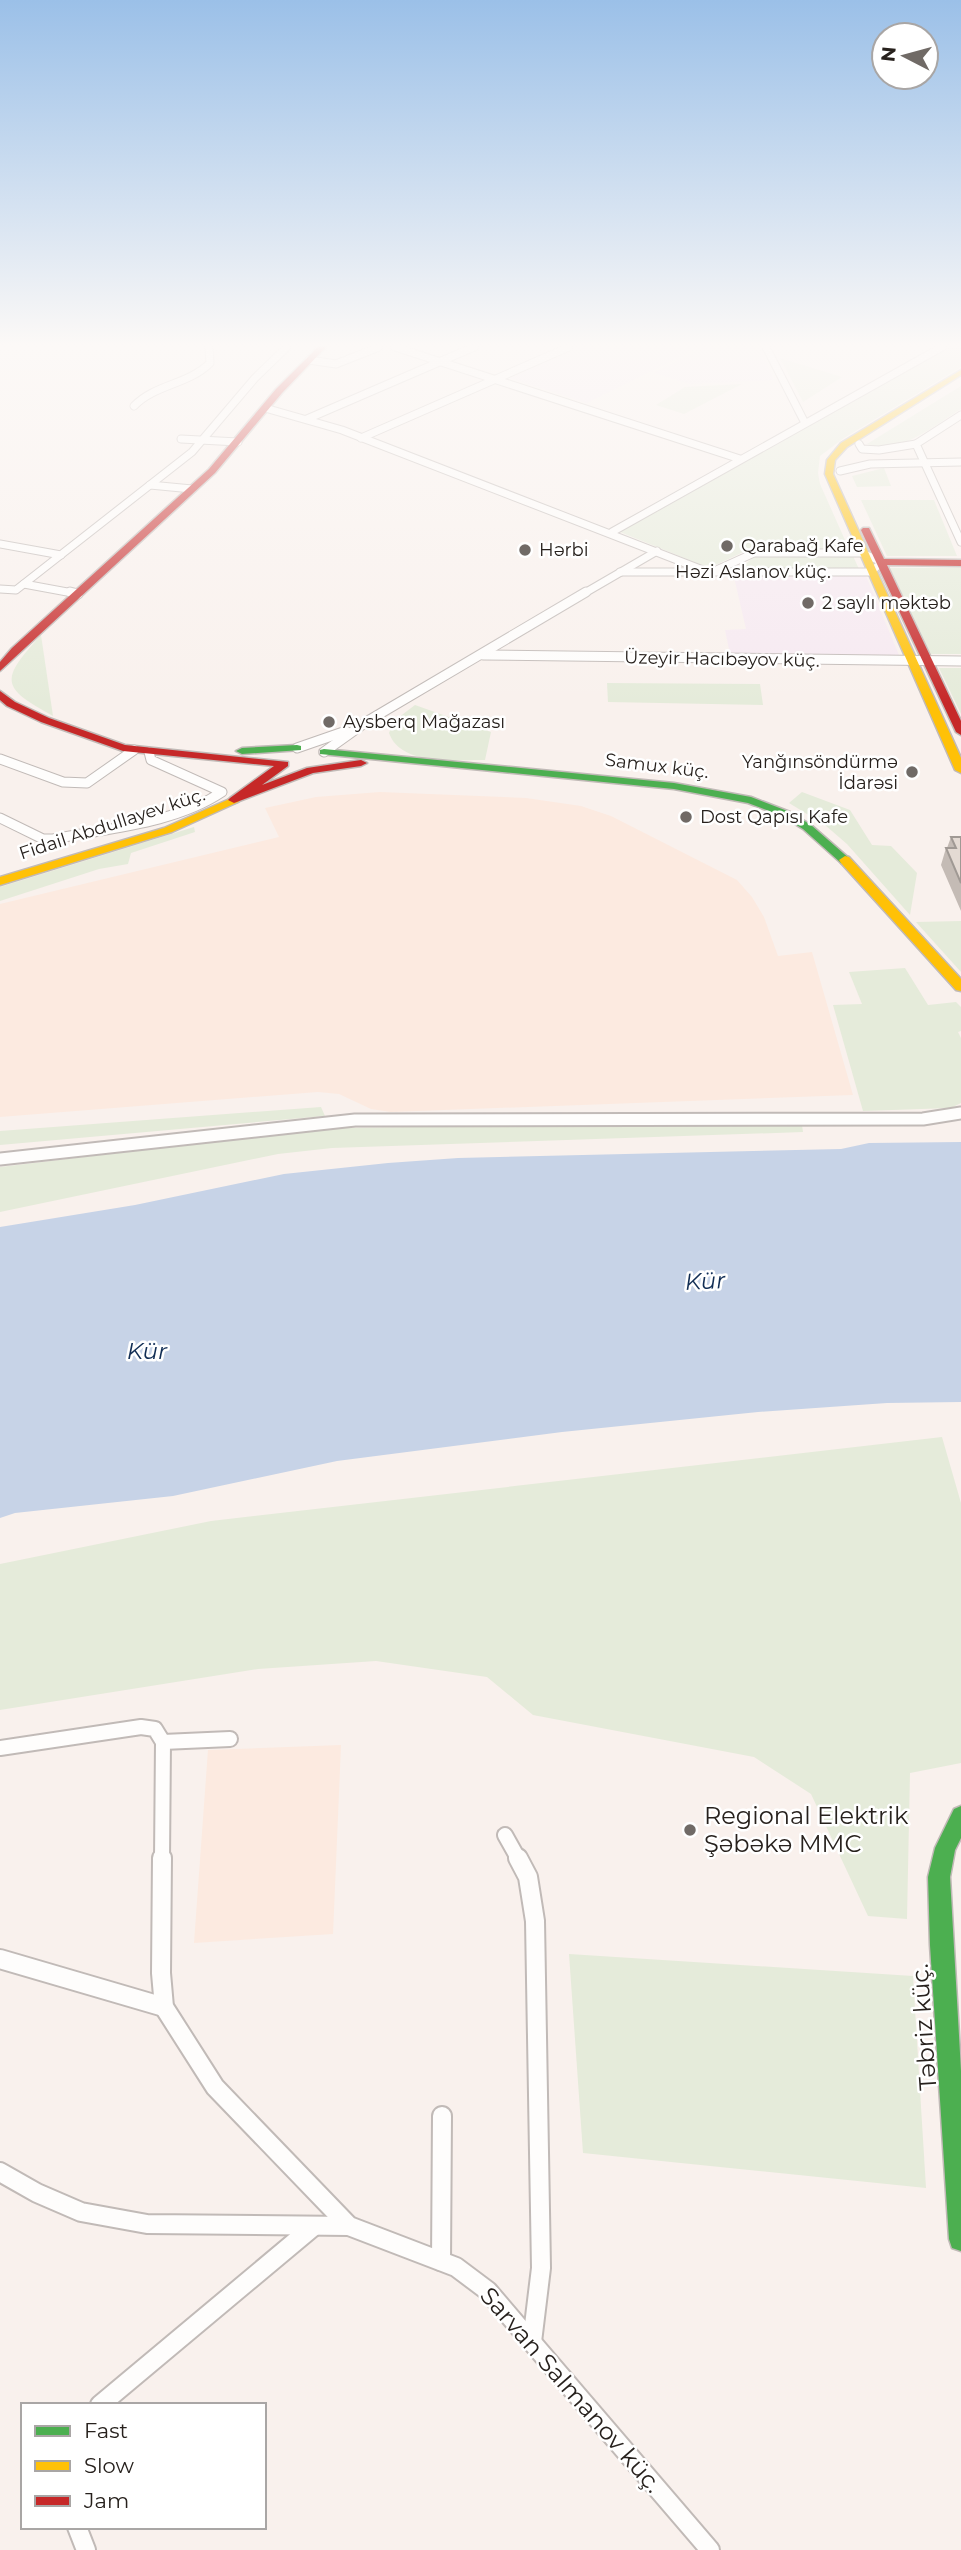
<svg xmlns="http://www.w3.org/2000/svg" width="961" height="2550" viewBox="0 0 961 2550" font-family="Montserrat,sans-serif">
<rect width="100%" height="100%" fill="#f9f1ed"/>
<g fill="#fceae0">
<polygon points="380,792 526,798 581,806 611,816 737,880 752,897 764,917 778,956 812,952 853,1095 391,1112 371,1109 339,1094 318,1092 0,1117 0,904 279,837 265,808 316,797"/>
<polygon points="341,1745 333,1934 194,1943 208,1750"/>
</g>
<g fill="#f6e9f1">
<polygon points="580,347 700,347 587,403 510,378"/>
<polygon points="704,347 759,347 774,380 690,384 654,373"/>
<polygon points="866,576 899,655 730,654 725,630 746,629 734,577"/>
</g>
<g fill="#e5ebda">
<polygon points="950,347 961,347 961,367 844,438 820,456 818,473 820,484 849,549 750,549 709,568 620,532"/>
<polygon points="780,358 842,377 803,402"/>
<polygon points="742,384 684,414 656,405 685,387"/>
<path d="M961,386V409C933,426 901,455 867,444Z"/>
<polygon points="884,468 891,486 857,487 852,476"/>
<polygon points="861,500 934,500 957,556 887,556"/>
<polygon points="754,556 853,556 859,569 746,569 745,565"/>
<polygon points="890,568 961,568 961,654 931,654"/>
<path d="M41,635L53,716C0,687 0,680 41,635Z"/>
<polygon points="939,668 961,668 961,714"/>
<polygon points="607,683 760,684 763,705 608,702"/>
<path d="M415,705L491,732L485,760C457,759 401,767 389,733L394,721Z"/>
<polygon points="802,792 850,810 872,845 891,846 917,873 910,915 847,844 825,825 789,803"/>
<polygon points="194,827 195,832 131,853 128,864 99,869 0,901 0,887"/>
<polygon points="961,921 961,972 916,922"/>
<polygon points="905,968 928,1005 956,1002 961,1007 961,1031 958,1032 961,1038 961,1103 951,1108 863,1111 833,1005 862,1004 849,972"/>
<polygon points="321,1107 325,1116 0,1145 0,1131"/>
<polygon points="559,1125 802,1125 803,1132 332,1148 278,1154 0,1212 0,1167 328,1128"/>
<polygon points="942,1437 961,1503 961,1763 910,1773 907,1919 868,1916 811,1794 754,1757 533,1715 487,1677 376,1661 258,1669 0,1710 0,1564 211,1521"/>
<polygon points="569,1954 913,1976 926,2188 583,2153"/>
</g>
<polygon fill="#c7d3e7" points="961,1142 961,1402 887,1403 758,1412 562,1432 337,1461 173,1496 15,1513 0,1518 0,1227 135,1205 284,1174 388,1163 458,1158 841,1149 869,1143"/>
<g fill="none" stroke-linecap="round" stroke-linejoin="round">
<g stroke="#c1bab7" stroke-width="9">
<g id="street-far4">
<polyline points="395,347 740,459"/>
<polyline points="766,347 805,423"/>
<polyline points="309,360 336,364 379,347"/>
<path d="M134,406C155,384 188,385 210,363L209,347"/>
<polyline points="265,408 342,430 708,572"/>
<polyline points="961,415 916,444 961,542"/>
<polyline points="307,419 474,347"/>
<polyline points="361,438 569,347"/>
<polyline points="181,439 238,442"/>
<polyline points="859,444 862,449 879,450 916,444"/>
<polyline points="840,471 870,464 961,462"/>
<polyline points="150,485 192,489"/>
<polyline points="612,532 942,347"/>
<polyline points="0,544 61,555"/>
<polygon points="754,553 862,553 882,562 871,572 712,572"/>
<polyline points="620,572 708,572"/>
<polyline points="708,572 712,572"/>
<polyline points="708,572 712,572"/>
<polyline points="24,584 78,594"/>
<polyline points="0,589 16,590 192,452 255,378 287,347"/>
<polyline points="583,594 657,551"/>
</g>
</g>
<g stroke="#c1bab7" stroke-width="11">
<g id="street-far3">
<polyline points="70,592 78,594"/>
<polyline points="483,655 961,661"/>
<polyline points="297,748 346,731"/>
<polyline points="324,752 366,722 586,592"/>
<polyline points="0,759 63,782 87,783 134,750"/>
<path d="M0,818L43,839H53C109,828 174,824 222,792L151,760L149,752"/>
</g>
</g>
<g stroke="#c1bab7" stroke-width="15">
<polyline id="street-far2" points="0,1159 355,1120 923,1119 961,1113"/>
</g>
<g stroke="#c1bab7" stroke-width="18">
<g id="street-far1">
<polyline points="163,1742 230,1739"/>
<polyline points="0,1748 141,1727 155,1729 163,1742 162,1860"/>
<polyline points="505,1835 519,1860"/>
</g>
</g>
<g stroke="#c1bab7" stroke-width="22">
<g id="street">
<polyline points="162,1858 161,1973 164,2007 215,2087 349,2226 456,2267 488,2291 710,2550"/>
<polyline points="518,1858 528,1877 535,1921 541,2268 532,2342"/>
<polyline points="0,1959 164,2007"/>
<polyline points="0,2172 37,2193 81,2212 147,2224 349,2226"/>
<polyline points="441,2261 442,2116"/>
<polyline points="100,2405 314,2226"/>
<polyline points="77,2527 86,2550"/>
</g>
</g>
<g stroke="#c1bab7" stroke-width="3">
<g id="fast">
<polygon points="297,745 301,746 301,750 242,754 236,751 242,748"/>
<polygon points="324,749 674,783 751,797 790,812 811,825 851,860 845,864 841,863 803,829 782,816 748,803 674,789 320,754 320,750"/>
<polygon points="961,1806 961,1838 955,1850 950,1877 961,2071 961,2251 952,2248 949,2239 930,1945 928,1877 935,1848 954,1809"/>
</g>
</g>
<g stroke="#c1bab7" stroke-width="3">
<g id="slow">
<polygon points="961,370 961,375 847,447 835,460 833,474 961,758 961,773 955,770 825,474 827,460 841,443"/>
<polygon points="234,797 240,800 238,802 172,832 0,885 0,877 164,828"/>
<polygon points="845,856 849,857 961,979 961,991 956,990 841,863 839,860"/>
</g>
</g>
<g stroke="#c1bab7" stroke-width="3">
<g id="jam">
<polygon points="318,347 326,347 282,393 215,473 0,671 0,662 12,648 209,469 276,389"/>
<polygon points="863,528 869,528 884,559 961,560 961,566 887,565 961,721 961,735 956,732 861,530"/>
<polygon points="0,691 15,702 49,718 125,745 288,762 288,766 262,785 307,768 361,760 367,763 361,766 313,773 234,803 228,800 230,798 274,766 123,751 41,722 7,706 0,700"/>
</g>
</g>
<use href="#street-far4" stroke="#fefdfc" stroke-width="7"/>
<use href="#street-far3" stroke="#fefdfc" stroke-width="9"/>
<use href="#street-far2" stroke="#fefdfc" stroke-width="11"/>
<use href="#street-far1" stroke="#fefdfc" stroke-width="14"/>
<use href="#street" stroke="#fefdfc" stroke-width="18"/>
<use href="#fast" fill="#4caf50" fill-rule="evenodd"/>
<use href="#slow" fill="#ffc107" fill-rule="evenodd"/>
<use href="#jam" fill="#c62828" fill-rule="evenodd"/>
</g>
<polygon fill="#c4bbb5" points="951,837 961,837 961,911 941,865 946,848 947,848"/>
<polygon fill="#e4dad3" stroke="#a09994" stroke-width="2" points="951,837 961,837 961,883 946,848 956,848"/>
<linearGradient id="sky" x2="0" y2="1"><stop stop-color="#9bc0e8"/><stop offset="0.49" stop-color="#fcf9f7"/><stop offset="1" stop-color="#fcf9f7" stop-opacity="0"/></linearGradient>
<rect width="961" height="704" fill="url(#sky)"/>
<g fill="#706a66" stroke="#fff" stroke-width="2.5">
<circle cx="727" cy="546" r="7"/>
<circle cx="525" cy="550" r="7"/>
<circle cx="808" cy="603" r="7"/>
<circle cx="329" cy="722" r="7"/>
<circle cx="912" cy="772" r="7"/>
<circle cx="686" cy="817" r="7"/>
<circle cx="690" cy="1830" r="7"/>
</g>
<g text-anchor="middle" stroke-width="5" stroke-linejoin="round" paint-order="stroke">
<g font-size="18" fill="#27211d" stroke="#fff" text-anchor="start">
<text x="741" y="552">Qarabağ Kafe</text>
<text x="539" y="556">Hərbi</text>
<text x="822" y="609">2 saylı məktəb</text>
<text x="343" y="728">Aysberq Mağazası</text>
<text x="898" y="768" text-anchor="end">Yanğınsöndürmə<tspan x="898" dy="21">İdarəsi</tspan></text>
<text x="700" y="823">Dost Qapısı Kafe</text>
</g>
<g font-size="18" fill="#27211d" stroke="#fff">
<text x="753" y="578">Həzi Aslanov küç.</text>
<text transform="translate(722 659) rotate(1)" y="6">Üzeyir Hacıbəyov küç.</text>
<text transform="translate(657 766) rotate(7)" y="6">Samux küç.</text>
<text transform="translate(112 824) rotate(-18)" y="6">Fidail Abdullayev küç.</text>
</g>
<g font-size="23" font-style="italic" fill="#112d54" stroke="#fff">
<text transform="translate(705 1281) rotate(-3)" y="8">Kür</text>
<text x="147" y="1359">Kür</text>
</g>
<g font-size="24" fill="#27211d" stroke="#fff" text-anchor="start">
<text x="704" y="1824">Regional Elektrik<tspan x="704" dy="28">Şəbəkə MMC</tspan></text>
</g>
<g font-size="24" fill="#27211d" stroke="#fff">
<text transform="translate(924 2027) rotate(-94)" y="8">Təbriz küç.</text>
<text transform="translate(571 2390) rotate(49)" y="8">Sarvan Salmanov küç.</text>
</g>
</g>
<rect x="21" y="2403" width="245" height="126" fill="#ffffff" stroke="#a9a6a5" stroke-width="2"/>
<rect x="35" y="2426" width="35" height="10" fill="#4caf50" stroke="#a9a6a5" stroke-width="2"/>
<text x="84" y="2438" font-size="21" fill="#27211d">Fast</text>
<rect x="35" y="2461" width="35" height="10" fill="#ffc107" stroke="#a9a6a5" stroke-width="2"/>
<text x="84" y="2473" font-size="21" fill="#27211d">Slow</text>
<rect x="35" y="2496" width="35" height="10" fill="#c62828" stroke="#a9a6a5" stroke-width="2"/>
<text x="84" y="2508" font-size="21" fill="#27211d">Jam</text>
<g transform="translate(905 56) rotate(276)"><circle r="33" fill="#ffffff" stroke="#a9a6a5" stroke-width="2"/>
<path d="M0-5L12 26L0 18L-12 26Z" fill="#706a66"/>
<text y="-10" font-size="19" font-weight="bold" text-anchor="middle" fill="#27211d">N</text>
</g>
</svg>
